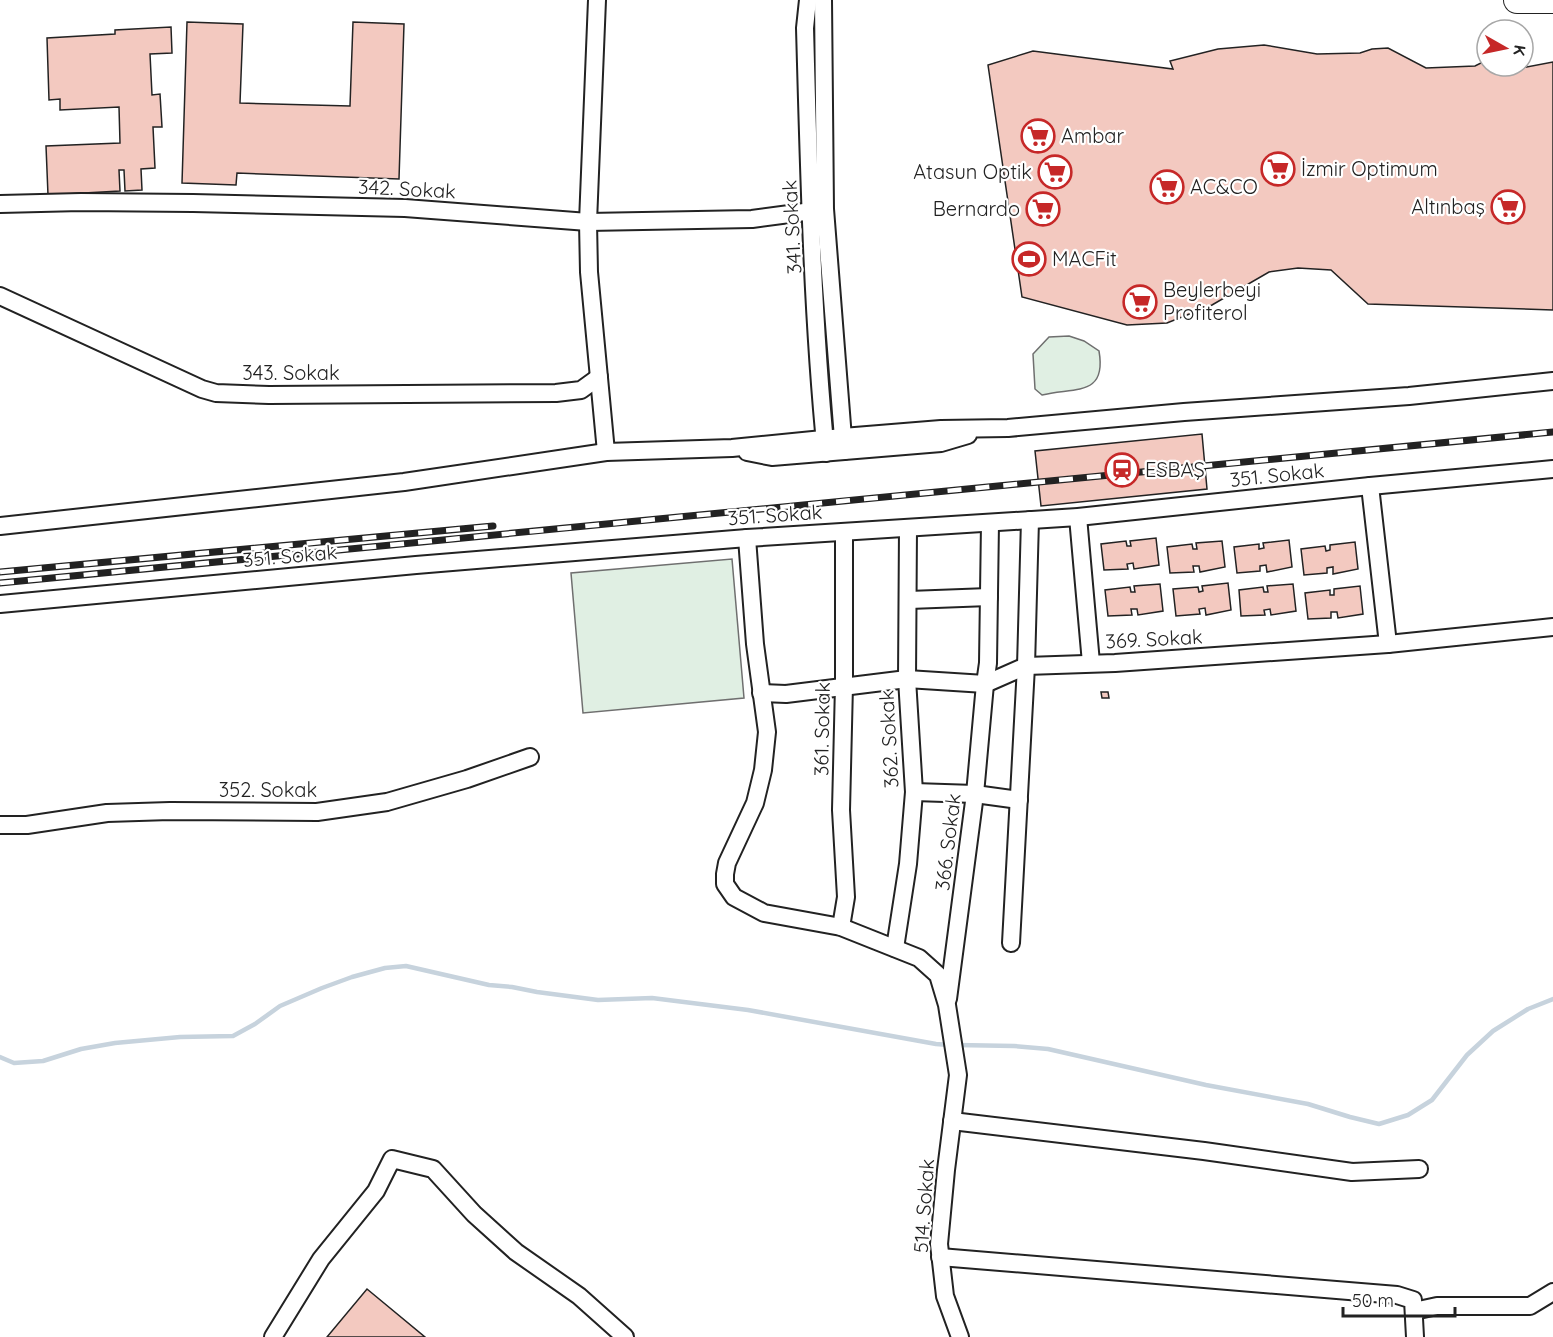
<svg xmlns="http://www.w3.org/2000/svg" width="1553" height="1337" viewBox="0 0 1553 1337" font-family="Quicksand,sans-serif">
<rect width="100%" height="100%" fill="#fff"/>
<g fill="#e0efe3" stroke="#6f6f6f" stroke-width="1.5">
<path d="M1069,336L1084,341L1099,351C1107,397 1074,387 1042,395L1035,389L1033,354L1049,337Z"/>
<polygon points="732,559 744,698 583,713 571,573"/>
</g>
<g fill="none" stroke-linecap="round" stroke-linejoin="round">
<g stroke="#c7d3dd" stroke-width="4.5">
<polyline points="957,1045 1014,1046 1048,1049 1206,1085 1308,1104 1350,1117 1379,1124 1408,1115 1432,1100 1467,1055 1493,1031 1528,1009 1553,999"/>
<polyline points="0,1057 14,1063 43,1061 81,1049 115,1043 180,1037 233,1036 255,1024 280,1006 322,988 352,977 385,968 406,966 489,985 512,987 537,992 598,1000 652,998 748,1010 936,1044 949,1045"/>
</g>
</g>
<g fill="#f3c9c0" stroke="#222" stroke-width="1.5">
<polygon points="187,22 243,24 240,103 350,106 353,22 404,24 399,179 237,173 236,185 182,183"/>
<polygon points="171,27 172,53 150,54 152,95 160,94 162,127 153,127 155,168 141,169 142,190 125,191 124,170 119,170 120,191 48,195 46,146 120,143 119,107 60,110 60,99 49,100 47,38 115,34 115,30"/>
<polygon points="1264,45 1317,54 1360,53 1372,49 1388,48 1426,68 1475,66 1487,60 1487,66 1515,66 1516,69 1553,62 1553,310 1368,304 1331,270 1298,268 1269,272 1212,305 1167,323 1127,325 1022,297 988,65 1033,51 1173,69 1170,61 1218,49"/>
<polygon points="1202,434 1207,489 1041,506 1035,451"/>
<polygon points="1156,538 1159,565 1134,569 1133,563 1127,564 1128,569 1104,570 1101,544 1126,541 1127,546 1131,546 1130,541"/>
<polygon points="1289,540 1292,567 1267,572 1266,565 1260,566 1260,571 1237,573 1234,547 1259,544 1259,549 1264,548 1263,543"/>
<polygon points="1222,541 1225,567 1200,572 1199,566 1193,566 1194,572 1170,573 1167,547 1192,544 1193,549 1197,549 1196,543"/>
<polygon points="1355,542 1358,569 1333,574 1333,567 1327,568 1327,573 1304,575 1301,549 1325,546 1326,551 1330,550 1330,545"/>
<polygon points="1228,583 1231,610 1206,615 1205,608 1199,609 1200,614 1176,616 1173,589 1198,587 1199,592 1203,591 1202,586"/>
<polygon points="1160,584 1163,611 1138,615 1137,609 1131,609 1132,615 1108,616 1105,590 1130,587 1131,592 1135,592 1134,586"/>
<polygon points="1293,584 1296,611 1271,615 1270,609 1264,610 1265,615 1241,616 1239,590 1263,587 1264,592 1268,592 1267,586"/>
<polygon points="1360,586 1363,614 1338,618 1337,612 1331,612 1331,618 1308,619 1305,593 1330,590 1330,595 1334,595 1334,589"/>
<polygon points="1101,692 1108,692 1109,698 1102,698"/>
<polygon points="367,1289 425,1337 327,1337"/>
</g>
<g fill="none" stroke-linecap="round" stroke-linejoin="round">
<g stroke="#222" stroke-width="20">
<g id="minor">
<polyline points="597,0 588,222 589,272 606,452"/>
<path d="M808,0L805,28C809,170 812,312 826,453"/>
<polyline points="823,0 825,209 844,451"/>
<polyline points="0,204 81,202 193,203 405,208 588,222 752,219 812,211"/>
<polyline points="0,296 202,389 216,393 269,395 556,393 581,390 599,377"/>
<polyline points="747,452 772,457 941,443 968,435"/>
<polyline points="1370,486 1388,644"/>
<polyline points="1078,517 1091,663"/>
<polyline points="0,526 404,482 606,452 732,448 843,437 941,429 1008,428 1184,412 1409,396 1553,381"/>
<polyline points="747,538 755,644 767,732 763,770 755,803 727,863 725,874 725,884 734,897 764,913 841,927 919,958 938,975 947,1005 958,1075 946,1170 939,1244 945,1296 960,1337"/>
<polyline points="909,600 989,597"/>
<polyline points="0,604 416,565 747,538 1078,517 1370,486 1553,469"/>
<polyline points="761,693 786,694 907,679 985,684 1026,666 1115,663 1388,644 1553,627"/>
<polyline points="914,792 975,794 1019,800"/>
<polyline points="0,825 27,825 107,813 170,811 317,812 387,802 467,779 530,757"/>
<polyline points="841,927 846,897 841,810 844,685 844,532"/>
<polyline points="1011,943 1026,666 1030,520"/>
<polyline points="895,948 908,864 914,792 907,679 908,528"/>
<polyline points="948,999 975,794 985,684 988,663 990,523"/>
<polyline points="952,1121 1204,1151 1352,1172 1419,1169"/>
<polyline points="940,1257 1397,1295 1413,1300 1415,1337"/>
<polyline points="1414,1311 1437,1306 1530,1306 1553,1292"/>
<polyline points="273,1337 321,1259 376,1191 392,1159 433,1169 474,1214 516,1252 579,1296 625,1337"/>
</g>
</g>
<g stroke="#222" stroke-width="28">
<polyline id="highway" points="1517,0 1553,0"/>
</g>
<use href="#minor" stroke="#fff" stroke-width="16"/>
<use href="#highway" stroke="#fff" stroke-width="26"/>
<g stroke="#222" stroke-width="7">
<g id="rail">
<polyline points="0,572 493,526"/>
<polyline points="0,583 1553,432"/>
</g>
</g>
<use href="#rail" stroke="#fff" stroke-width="4.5" stroke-dasharray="14" stroke-linecap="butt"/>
</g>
<defs>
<g id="supermarket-ring" transform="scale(1.725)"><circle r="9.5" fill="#fff" stroke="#c62828" stroke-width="1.5"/><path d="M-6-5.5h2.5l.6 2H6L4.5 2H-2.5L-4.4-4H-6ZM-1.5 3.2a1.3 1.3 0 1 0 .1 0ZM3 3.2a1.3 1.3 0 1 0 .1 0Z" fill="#c62828"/></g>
<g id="stadium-ring" transform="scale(1.725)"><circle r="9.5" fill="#fff" stroke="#c62828" stroke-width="1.5"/><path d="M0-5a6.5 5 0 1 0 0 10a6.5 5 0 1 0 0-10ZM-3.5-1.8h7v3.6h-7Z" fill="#c62828"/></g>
<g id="station-ring" transform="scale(1.725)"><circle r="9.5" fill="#fff" stroke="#c62828" stroke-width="1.5"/><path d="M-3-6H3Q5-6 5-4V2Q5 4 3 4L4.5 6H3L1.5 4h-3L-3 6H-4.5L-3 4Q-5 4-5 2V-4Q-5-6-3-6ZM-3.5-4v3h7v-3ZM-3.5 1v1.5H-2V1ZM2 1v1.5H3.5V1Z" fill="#c62828"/></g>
</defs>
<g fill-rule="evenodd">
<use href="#supermarket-ring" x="1038" y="136"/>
<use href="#supermarket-ring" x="1278" y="169"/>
<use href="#supermarket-ring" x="1055" y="172"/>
<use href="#supermarket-ring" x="1167" y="187"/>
<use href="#supermarket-ring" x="1508" y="207"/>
<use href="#supermarket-ring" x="1043" y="209"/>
<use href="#stadium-ring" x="1029" y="259"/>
<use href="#supermarket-ring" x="1140" y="302"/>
<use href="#station-ring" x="1122" y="470"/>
</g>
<g text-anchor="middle" stroke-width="4.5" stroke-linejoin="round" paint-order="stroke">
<g font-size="20" fill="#222" stroke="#fff" text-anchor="start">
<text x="1061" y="143">Ambar</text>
<text x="1301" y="176">İzmir Optimum</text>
<text x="1032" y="179" text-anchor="end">Atasun Optik</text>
<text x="1190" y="194">AC&amp;CO</text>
<text x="1485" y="214" text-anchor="end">Altınbaş</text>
<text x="1020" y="216" text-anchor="end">Bernardo</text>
<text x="1052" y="266">MACFit</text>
<text x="1163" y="297">Beylerbeyi<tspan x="1163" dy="23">Profiterol</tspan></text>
<text x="1145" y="477">ESBAŞ</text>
</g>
<g font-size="20" fill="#222" stroke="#fff">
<text transform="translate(407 189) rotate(3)" y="7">342. Sokak</text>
<text transform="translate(792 227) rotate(-93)" y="7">341. Sokak</text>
<text x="291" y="380">343. Sokak</text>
<text transform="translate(1277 475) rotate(-6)" y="7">351. Sokak</text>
<text transform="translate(775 515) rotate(-4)" y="7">351. Sokak</text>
<text transform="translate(290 556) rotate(-5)" y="7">351. Sokak</text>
<text transform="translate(1154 639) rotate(-3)" y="7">369. Sokak</text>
<text transform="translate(822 729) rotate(-89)" y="7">361. Sokak</text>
<text transform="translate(889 739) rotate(-93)" y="7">362. Sokak</text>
<text x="268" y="797">352. Sokak</text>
<text transform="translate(948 842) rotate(-83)" y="7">366. Sokak</text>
<text transform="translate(924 1206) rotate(-86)" y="7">514. Sokak</text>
</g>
</g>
<g transform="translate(1505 48) rotate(99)"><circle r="28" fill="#ffffff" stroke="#a7a7a7" stroke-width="1.5"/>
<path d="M0-4.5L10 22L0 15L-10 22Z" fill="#c62828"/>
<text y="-9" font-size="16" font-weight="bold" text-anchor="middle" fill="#222222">K</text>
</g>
<path d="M1343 1307v9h112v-9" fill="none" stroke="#222222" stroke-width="3"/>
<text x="1352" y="1307" font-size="18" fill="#222222" stroke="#ffffff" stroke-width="4.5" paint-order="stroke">50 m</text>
</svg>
